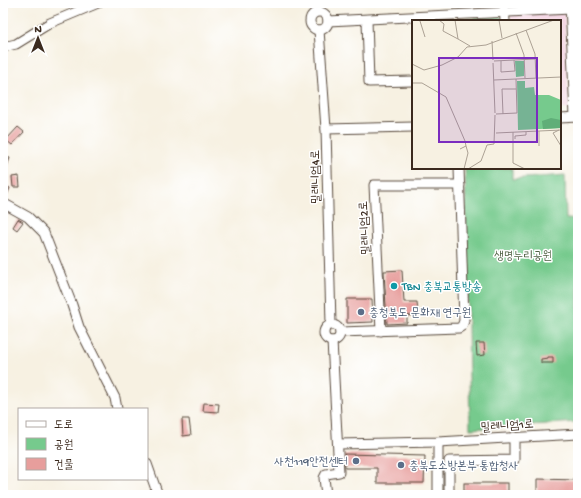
<svg xmlns="http://www.w3.org/2000/svg" width="581" height="498" viewBox="0 0 581 498" font-family="'Gochi Hand','Poor Story',sans-serif">
<rect width="100%" height="100%" fill="#fff"/>
<filter id="ink" filterUnits="userSpaceOnUse"><feTurbulence type="fractalNoise" baseFrequency=".025" numOctaves="2"/><feDisplacementMap in="SourceGraphic" scale="8" xChannelSelector="R" yChannelSelector="G"/><feConvolveMatrix kernelMatrix="1 2 1 2 8 2 1 2 1" color-interpolation-filters="sRGB"/></filter>
<filter id="wash" filterUnits="userSpaceOnUse"><feTurbulence type="fractalNoise" baseFrequency=".012" numOctaves="4" result="noise"/><feDisplacementMap in="SourceGraphic" scale="16" xChannelSelector="R" yChannelSelector="G"/><feGaussianBlur stdDeviation="0.9" result="paint"/><feColorMatrix in="noise" values="0 0 0 0 0 0 0 0 0 0 0 0 0 0 0 0 0 1.4 0 .05"/><feComposite in="paint" operator="in"/></filter>
<g filter="url(#wash)">
<rect width="100%" height="100%" fill="#f7f1e2"/>
<polygon fill="#f3cfdf" points="510,3 564,3 569,109 560,109 560,21 511,21"/>
<g fill="#76ca8d" stroke="#587a56">
<polygon points="502,16 502,21 453,21 453,20"/>
<polygon points="465,168 512,168 512,179 565,175 566,219 578,219 578,422 470,429"/>
</g>
<g id="blocks">
<g fill="#e79e9c">
<polygon points="18,127 24,132 12,145 6,140"/>
<polygon points="3,156 10,158 4,175 3,175"/>
<polygon points="19,176 20,187 13,187 12,177"/>
<polygon points="6,186 10,188 6,198 3,197 3,192"/>
<polygon points="18,219 23,222 17,230 13,227"/>
<polygon points="402,270 404,302 417,302 418,315 407,316 407,323 387,324 384,271"/>
<polygon points="347,299 372,299 373,322 347,323"/>
<polygon points="476,343 484,343 485,355 477,356"/>
<polygon points="548,357 553,357 553,363 541,363 541,359 548,358"/>
<polygon points="204,403 219,404 218,412 203,411"/>
<polygon points="182,419 189,419 191,435 183,436"/>
<polygon points="344,454 425,456 424,483 377,483 377,468 345,468"/>
<polygon points="537,479 578,480 578,495 537,495"/>
<rect x="464" y="483" width="44" height="12"/>
</g>
</g>
</g>
<g filter="url(#ink)">
<use href="#blocks" fill-opacity="0" stroke="#57483b" stroke-width="1"/>
<g fill="none" stroke-linecap="round" stroke-linejoin="round">
<g stroke="#57483b" stroke-width="11">
<g id="minor">
<polyline points="504,3 505,21"/>
<polyline points="570,3 575,117"/>
<circle cx="319" cy="21" r="9"/>
<polyline points="367,20 369,82 413,81"/>
<polyline points="328,21 571,9"/>
<polyline points="319,30 326,129 331,324"/>
<polyline points="3,47 16,44 50,23 98,3"/>
<polyline points="560,118 578,117"/>
<polyline points="326,129 413,127"/>
<polyline points="3,203 28,217 44,233 72,305 79,327 115,398 117,409"/>
<circle cx="332" cy="333" r="8"/>
<polyline points="381,331 374,185 460,185"/>
<polyline points="340,332 459,328 462,326 464,321 459,168"/>
<polyline points="438,442 438,495"/>
<polyline points="338,444 438,442 578,434"/>
<polyline points="147,464 158,495"/>
<polyline points="326,495 324,478 326,474 339,472 332,341"/>
<polyline points="449,495 449,461 514,460 514,437"/>
</g>
</g>
<use href="#minor" stroke="#fff" stroke-width="9"/>
</g>
</g>
<circle fill="#0f9aa8" stroke="#fff" stroke-width="1.5" cx="394" cy="286" r="4"/>
<g fill="#5c6f8a" stroke="#fff" stroke-width="1.5">
<circle cx="361" cy="312" r="4"/>
<circle cx="356" cy="461" r="4"/>
<circle cx="401" cy="465" r="4"/>
</g>
<g text-anchor="middle" stroke-width="3" stroke-linejoin="round" paint-order="stroke">
<g font-size="12" fill="#3b2a1e" stroke="#fff">
<text transform="translate(315 177) rotate(-91)" y="4">밀레니엄4로</text>
<text transform="translate(364 228) rotate(-93)" y="4">밀레니엄2로</text>
<text transform="translate(507 425) rotate(-4)" y="4">밀레니엄1로</text>
</g>
<g font-size="12" fill="#506245" stroke="#fff">
<text x="523" y="259">생명누리공원</text>
</g>
<g font-size="12" fill="#0d838f" stroke="#fff" text-anchor="start">
<text x="402" y="290">TBN 충북교통방송</text>
</g>
<g font-size="12" fill="#4e5e75" stroke="#fff" text-anchor="start">
<text x="369" y="316">충청북도 문화재 연구원</text>
<text x="348" y="465" text-anchor="end">사천119안전센터</text>
<text x="409" y="469">충북도소방본부 통합청사</text>
</g>
</g>
<g transform="translate(412 20)">
<rect width="149" height="149" fill="#f7f1e2"/>
<path d="M103,41H112V56L104,57ZM105,61H113V68L122,67L123,75H137L149,80V108L106,110Z" fill="#76ca8d"/>
<path d="M139,98L149,100V108L131,109L130,101Z" fill="#60ae78"/>
<path fill="none" stroke="#aca194" stroke-width="1" d="M27,0L32,4L31,11L46,19M43,0L46,19L58,26M87,0L90,18M8,1L13,17M114,10L123,34L124,58M104,13L112,35L113,58M80,21L81,40M82,41L123,39M89,41V52L103,51L102,40M81,43L83,93M0,44L12,50L30,45L46,37L55,27L74,25L142,0M82,60L149,57M0,63H10L34,77L53,121L54,126L48,129M84,94L105,93L104,59M91,94L90,69H104M147,110L141,113L149,126M127,111V126M101,112V143L113,149M84,113L149,110M103,119V116L114,115V112M52,149L56,133L54,126M56,149L69,141L75,125L82,124L83,95"/>
<path fill="#7b2cbf" fill-opacity="0.15" stroke="#7b2cbf" stroke-width="2" d="M27,38H125V122H27Z"/>
<rect width="149" height="149" fill="none" stroke="#3b2a1e" stroke-width="2"/>
</g>
<rect width="581" height="498" fill="none" stroke="#fff" stroke-width="16"/>
<rect x="18" y="408" width="130" height="72" fill="#ffffff" stroke="#b1aaa5"/>
<rect x="26" y="421" width="20" height="6" fill="#ffffff" stroke="#b1aaa5"/>
<text x="54" y="428" font-size="12" fill="#3b2a1e">도로</text>
<rect x="26" y="438" width="20" height="12" fill="#76ca8d" stroke="#b1aaa5"/>
<text x="54" y="448" font-size="12" fill="#3b2a1e">공원</text>
<rect x="26" y="458" width="20" height="12" fill="#e79e9c" stroke="#b1aaa5"/>
<text x="54" y="468" font-size="12" fill="#3b2a1e">건물</text>
<g transform="translate(38 38)" stroke="#ffffff" stroke-width="3" paint-order="stroke">
<path d="M0-3L7 15L0 10L-7 15Z" fill="#3b2a1e"/>
<text y="-6" font-size="11" font-weight="bold" text-anchor="middle" fill="#3b2a1e">N</text>
</g>
</svg>
